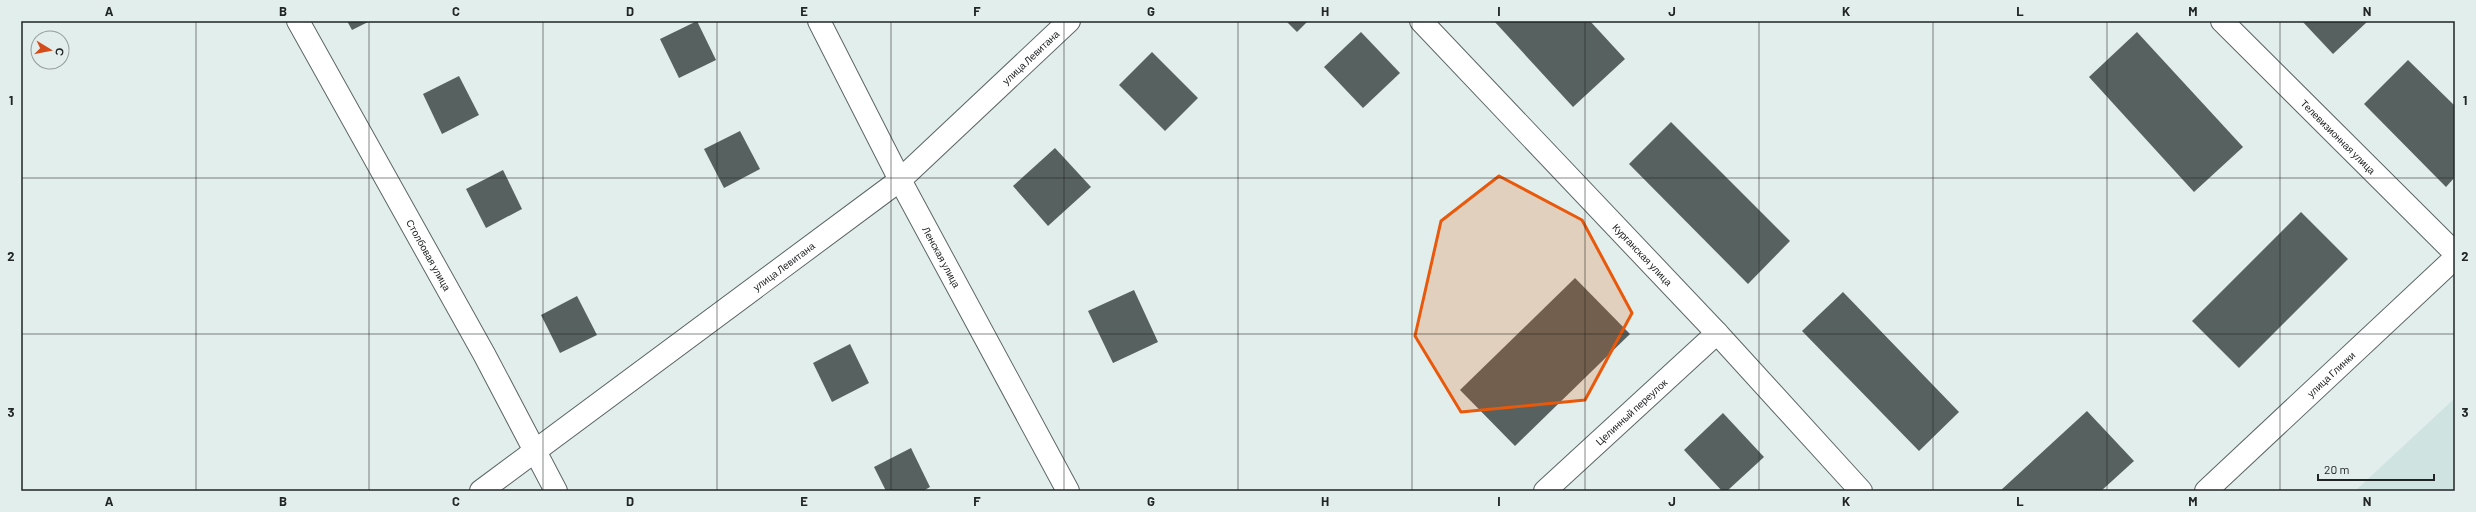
<svg xmlns="http://www.w3.org/2000/svg" width="2476" height="512" viewBox="0 0 2476 512" font-family="Barlow,sans-serif">
<rect width="100%" height="100%" fill="#e2eeec"/>
<polygon fill="#cfe4e1" points="2455,398 2455,491 2355,491"/>
<g fill="#576160">
<polygon points="347,21 370,21 352,30"/>
<polygon points="697,21 716,60 679,78 660,39"/>
<polygon points="1286,21 1308,21 1297,32"/>
<polygon points="1494,21 1590,21 1625,59 1573,107"/>
<polygon points="2302,21 2368,21 2333,54"/>
<polygon points="1361,32 1400,73 1363,108 1324,67"/>
<polygon points="2137,32 2243,147 2194,192 2089,77"/>
<polygon points="1152,52 1198,98 1165,131 1119,85"/>
<polygon points="2408,60 2455,106 2455,177 2446,187 2364,104"/>
<polygon points="459,76 479,115 442,134 423,94"/>
<polygon points="1671,122 1790,241 1748,284 1629,164"/>
<polygon points="740,131 760,169 724,188 704,149"/>
<polygon points="1055,148 1091,187 1048,226 1013,186"/>
<polygon points="503,170 522,209 486,228 466,189"/>
<polygon points="2301,212 2348,259 2239,368 2192,321"/>
<polygon points="1575,278 1630,334 1515,446 1460,390"/>
<polygon points="1134,290 1158,342 1113,363 1088,311"/>
<polygon points="1843,292 1959,412 1919,451 1802,331"/>
<polygon points="577,296 597,335 560,353 541,315"/>
<polygon points="850,344 869,383 832,402 813,363"/>
<polygon points="2087,411 2134,461 2101,491 2000,491"/>
<polygon points="1723,413 1764,457 1727,491 1722,491 1684,450"/>
<polygon points="911,448 930,487 923,491 886,491 874,467"/>
</g>
<g fill="none" stroke-linecap="round" stroke-linejoin="round">
<g stroke="#5d6665" stroke-width="24">
<g id="minor">
<path id="s1" d="M298,21L484,354L556,491"/>
<path id="s2" d="M819,21L900,180L1068,491"/>
<path id="s3" d="M1421,21L1717,333L1861,491"/>
<path id="s4" d="M2222,21L2455,253"/>
<path id="s5" d="M481,491L900,180L1069,21"/>
<path id="s6" d="M1545,491L1717,333"/>
<path id="s7" d="M2206,491L2455,258"/>
</g>
</g>
<use href="#minor" stroke="#fff" stroke-width="22"/>
</g>
<path fill="#e8590c" fill-opacity="0.2" stroke="#e8590c" stroke-width="3" stroke-linejoin="round" d="M1499,176L1582,220L1632,313L1585,400L1461,412L1415,336L1441,221Z"/>
<path fill="none" stroke="#212525" stroke-width="1" stroke-opacity="0.55" d="M196,21V491M369,21V491M543,21V491M717,21V491M891,21V491M1064,21V491M1238,21V491M1412,21V491M1585,21V491M1759,21V491M1933,21V491M2107,21V491M2280,21V491M21,178H2455M21,334H2455"/>
<g text-anchor="middle" stroke-width="4" stroke-linejoin="round" paint-order="stroke">
<g font-size="10" fill="#212525" stroke="#e2eeec">
<text dy="4" stroke="none"><textPath href="#s5" startOffset="701">улица Левитана</textPath></text>
<text dy="4" stroke="none"><textPath href="#s4" startOffset="164">Телевизионная улица</textPath></text>
<text dy="4" stroke="none"><textPath href="#s1" startOffset="268">Столбовая улица</textPath></text>
<text dy="4" stroke="none"><textPath href="#s3" startOffset="322">Курганская улица</textPath></text>
<text dy="4" stroke="none"><textPath href="#s2" startOffset="266">Ленская улица</textPath></text>
<text dy="4" stroke="none"><textPath href="#s5" startOffset="377">улица Левитана</textPath></text>
<text dy="4" stroke="none"><textPath href="#s7" startOffset="171">улица Глинки</textPath></text>
<text dy="4" stroke="none"><textPath href="#s6" startOffset="117">Целинный переулок</textPath></text>
</g>
</g>
<rect width="2476" height="512" fill="none" stroke="#e2eeec" stroke-width="44"/>
<g transform="translate(50 50) rotate(100)"><circle r="19" fill="#e2eeec" stroke="#959e9c"/>
<path d="M0-3L7 15L0 10L-7 15Z" fill="#d34c19"/>
<text y="-6" font-size="11" font-weight="bold" text-anchor="middle" fill="#212525">С</text>
</g>
<path d="M2318 474v6h116v-6" fill="none" stroke="#212525" stroke-width="2"/>
<text x="2324" y="474" font-size="12" fill="#212525" stroke="#e2eeec" stroke-width="3" paint-order="stroke">20 m</text>
<rect x="22" y="22" width="2432" height="468" fill="none" stroke="#212525" stroke-width="1.5"/>
<g font-size="13" text-anchor="middle" font-weight="bold" fill="#212525">
<text x="109" y="16">A</text>
<text x="283" y="16">B</text>
<text x="456" y="16">C</text>
<text x="630" y="16">D</text>
<text x="804" y="16">E</text>
<text x="977" y="16">F</text>
<text x="1151" y="16">G</text>
<text x="1325" y="16">H</text>
<text x="1499" y="16">I</text>
<text x="1672" y="16">J</text>
<text x="1846" y="16">K</text>
<text x="2020" y="16">L</text>
<text x="2193" y="16">M</text>
<text x="2367" y="16">N</text>
<text x="11" y="105">1</text>
<text x="2465" y="105">1</text>
<text x="11" y="261">2</text>
<text x="2465" y="261">2</text>
<text x="11" y="417">3</text>
<text x="2465" y="417">3</text>
<text x="109" y="506">A</text>
<text x="283" y="506">B</text>
<text x="456" y="506">C</text>
<text x="630" y="506">D</text>
<text x="804" y="506">E</text>
<text x="977" y="506">F</text>
<text x="1151" y="506">G</text>
<text x="1325" y="506">H</text>
<text x="1499" y="506">I</text>
<text x="1672" y="506">J</text>
<text x="1846" y="506">K</text>
<text x="2020" y="506">L</text>
<text x="2193" y="506">M</text>
<text x="2367" y="506">N</text>
</g>
</svg>
